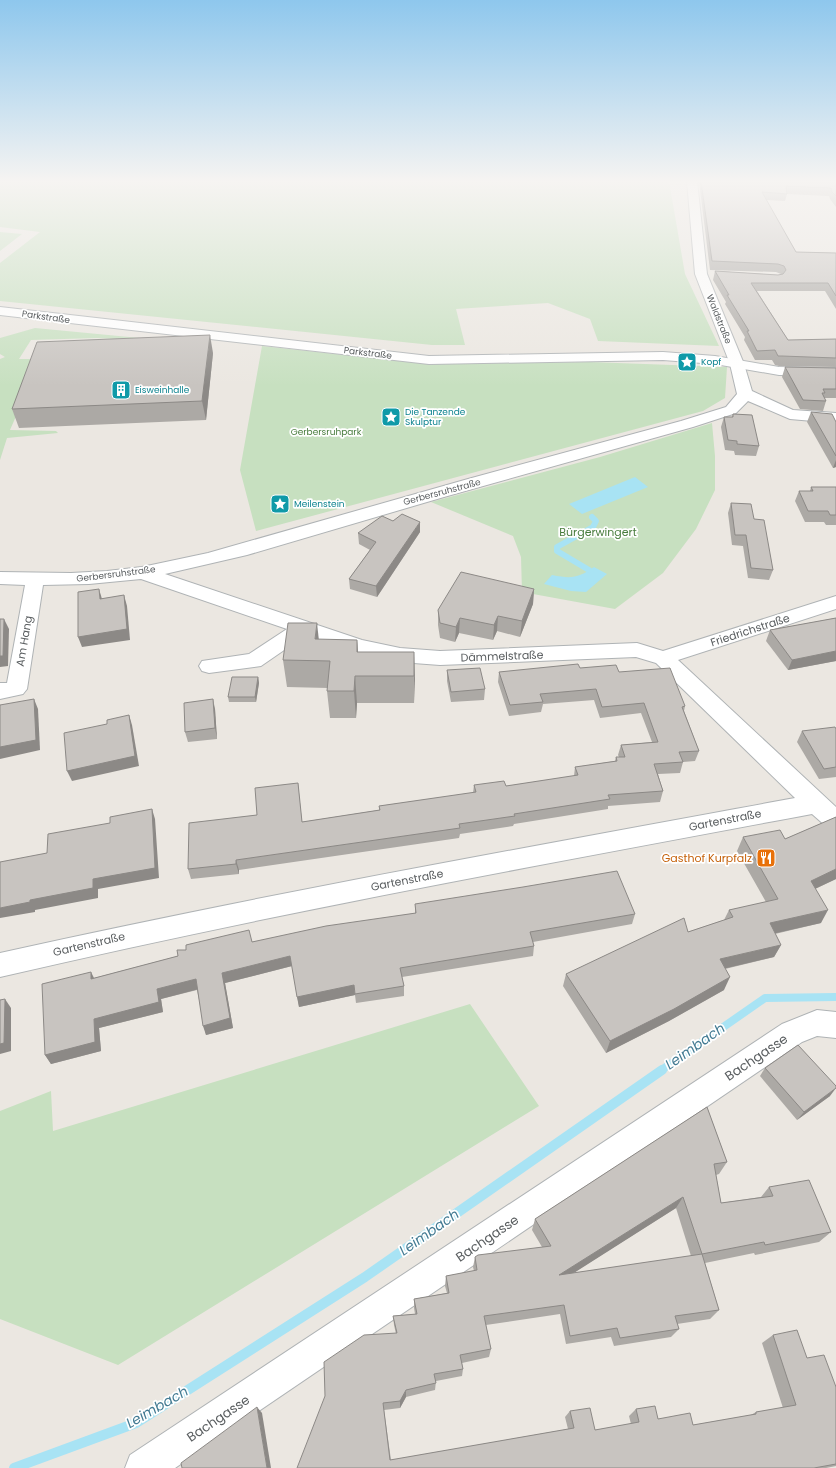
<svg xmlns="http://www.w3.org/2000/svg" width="836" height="1468" viewBox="0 0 836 1468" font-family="Poppins,sans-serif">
<rect width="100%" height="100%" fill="#ebe7e1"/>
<g fill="#c7e0c0">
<polygon points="0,181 669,181 685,274 719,346 598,341 590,319 548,303 456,309 465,345 432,345 0,301 0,263 40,232 0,227"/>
<polygon points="0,232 22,234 0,251"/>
<polygon points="35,328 192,343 97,338 31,340 19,359 41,359 10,430 56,431 58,433 7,438 0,460 0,359 5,357 0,354 0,338"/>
<polygon points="262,346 429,364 590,362 727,367 725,398 703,411 256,531 240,470"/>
<polygon points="712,423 715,456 715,490 696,529 663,573 615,609 522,592 521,557 513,536 431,502 600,457"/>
<polygon points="470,1004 539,1106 118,1365 0,1319 0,1111 51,1091 53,1131"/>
</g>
<g fill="#a8e3f4">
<polygon points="635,477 648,487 582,514 569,504"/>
<path d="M594,567L607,574L586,592L571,591L544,584L552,575C572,579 578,578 594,567Z"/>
</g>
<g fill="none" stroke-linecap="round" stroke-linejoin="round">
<polyline stroke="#a8e3f4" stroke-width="5" points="592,517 593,518"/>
<polyline stroke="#a8e3f4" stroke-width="6" points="589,570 557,551 557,547 593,527 596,521 592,517"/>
<polyline stroke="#a8e3f4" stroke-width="8" points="660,1071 765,998 836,997"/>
<polyline stroke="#a8e3f4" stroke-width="10" points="14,1468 136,1423 365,1277 662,1070"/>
<g stroke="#afb3b5" stroke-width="2">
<g id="street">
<path d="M687,181H697L707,274L744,364L752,391L793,410L836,413V423L790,419L748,401L736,413L693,427L444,497L247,555L165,574L362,640L400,648L440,651L637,643L663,651L836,596V609L678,660L836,807V831L828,828L812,814C540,865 269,914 0,977V953C264,894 530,847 795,798L656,663L636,657L440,665L400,662L352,651L306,635L261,666L209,673L202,671L199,666L202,661L249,654L287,629L141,579L89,584L43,585L27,689L23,694L0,699V683H7L25,585L0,584V572L71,573L107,571L142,567L208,553L468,479L681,421L726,407L737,394L730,364L695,274Z"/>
<polygon points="817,1010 836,1012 836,1038 817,1036 802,1042 175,1468 125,1468 130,1455 782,1024"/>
</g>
</g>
<g stroke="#b1b5b7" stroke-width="2">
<polygon id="secondary" points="0,307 429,356 663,352 715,356 779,367 836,368 836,376 779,375 715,364 663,360 429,364 0,315"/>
</g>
<use href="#street" fill="#fff" fill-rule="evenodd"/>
<use href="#secondary" fill="#fff" fill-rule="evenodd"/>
</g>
<g fill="#aca9a5" fill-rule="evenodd">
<polygon points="699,181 836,181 836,207 830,199 829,196 787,194 785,201 766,200 796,252 836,253 836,309 825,291 757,291 788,340 836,339 836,367 779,366 775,365 772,360 755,360 744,340 745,337 725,304 726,302 713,280 715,271 778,275 781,274 776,272 710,270"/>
<polygon points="213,353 206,420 19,428 12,409"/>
<polygon points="785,367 836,368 836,398 824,398 826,401 823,411 800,409 782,377"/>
<polygon points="811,412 836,422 836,467 833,468 807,422"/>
<polygon points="733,414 759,446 756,456 735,455 734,451 725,450 721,427 724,417 732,417"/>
<polygon points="811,487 836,487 836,525 826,525 824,522 805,522 795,501 799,491 810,491"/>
<polygon points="731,503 754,519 773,570 769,580 748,578 743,546 732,545 728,513"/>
<polygon points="420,532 377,597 350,589 349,579 370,550 359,544 358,533"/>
<polygon points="534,589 533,604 520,637 497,631 493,640 459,633 455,642 440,638 438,625 438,610"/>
<polygon points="836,618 836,661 788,670 766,641 770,630"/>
<polygon points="318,640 357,640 358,652 414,652 414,703 357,703 356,718 330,718 327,691 328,688 287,687 283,660"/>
<polygon points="580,668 619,672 685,706 684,711 699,751 695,761 683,762 680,773 658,774 663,791 660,802 608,806 608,809 514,824 513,826 460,834 459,838 239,870 239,874 191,879 188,869 298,783 302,822 379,810 379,806 473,793 474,785 506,786 574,776 575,767 615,761 616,757 619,757 618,755 621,745 652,742 641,713 600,718 594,700 543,704 541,712 509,716 498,682 499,672"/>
<polygon points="447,670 485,689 484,700 451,702 447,681"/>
<polygon points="258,677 259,683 256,702 229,702 228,697"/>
<polygon points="215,709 217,739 188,742 185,732"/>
<polygon points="836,729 836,777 819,779 797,742 802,731"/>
<polygon points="836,817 836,879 815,889 821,923 775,934 781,945 774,957 725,969 724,990 669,1021 606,1053 563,986 566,974 688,932 724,920 729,910 766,902 737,851 743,837 785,839"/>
<polygon points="415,904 635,914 632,924 533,942 534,946 533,956 402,977 404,986 404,996 356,1003 355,995 299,1007 292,966 225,983 233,1028 206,1035 197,990 161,999 163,1012 99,1028 101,1051 51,1064 45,1055 94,978 178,956 186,950 252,942 415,913"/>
<polygon points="765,1068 830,1096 797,1120 760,1076"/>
<path d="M707,1107L727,1162L719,1174L716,1175L721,1203L761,1197L769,1187L831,1232L819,1242L755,1255L754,1253L705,1263L719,1310L710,1319L677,1324L679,1329L671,1337L614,1346L611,1337L566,1344L560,1314L486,1325L491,1349L489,1357L462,1363L463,1369L462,1376L436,1381L435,1390L406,1397L400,1408L384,1410L391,1460L568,1429L565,1417L570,1411L595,1430L631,1424L629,1416L636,1409L658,1419L693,1425L751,1415L756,1412L783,1408L762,1343L773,1335L807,1358L836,1387V1466L826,1468H297L396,1334L394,1325L393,1316L415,1314L414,1308V1299L447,1293L445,1286L446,1276L474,1271L473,1267L475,1257L542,1247L532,1230L535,1219ZM676,1208L691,1256L573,1273Z"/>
</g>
<g fill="#8c8986">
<polygon points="210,335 213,353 206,420 202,401"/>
<polygon points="836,460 836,467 833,468"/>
<polygon points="420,522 420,532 377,597 376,586"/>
<polygon points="99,589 102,599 100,599"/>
<polygon points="534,589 533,604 520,637 522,621"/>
<polygon points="124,595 127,606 130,640 82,647 78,637"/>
<polygon points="498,616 497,631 493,640 494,625"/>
<polygon points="460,618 459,633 455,642 456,627"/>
<polygon points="4,619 9,629 8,666 0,667 0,656"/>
<polygon points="317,623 320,650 315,639"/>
<polygon points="357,640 359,667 357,652"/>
<polygon points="836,651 836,661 788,670 792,660"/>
<polygon points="414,652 415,679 414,703"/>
<polygon points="355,676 357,703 356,718 354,691"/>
<polygon points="258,677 259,683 256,702 255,697"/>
<polygon points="34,699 38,709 40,750 0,759 0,747"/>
<polygon points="213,699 215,709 217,739 215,728"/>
<polygon points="129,715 132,725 139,766 72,781 67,771"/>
<polygon points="152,809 155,819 159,878 98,889 98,898 35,910 35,912 0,918 0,908 30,900 93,879"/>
<polygon points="236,860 239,870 239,874 236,864"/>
<polygon points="836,869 836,879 804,894 811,881"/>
<polygon points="828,910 821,923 763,936 770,923"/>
<polygon points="781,945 774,957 714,971 720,959"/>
<polygon points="290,956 292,966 225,983 233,1028 206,1035 203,1026 222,973"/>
<polygon points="91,972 96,982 91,979"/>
<polygon points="730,977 724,990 669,1021 606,1053 610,1041"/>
<polygon points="196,979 199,989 161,999 163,1012 99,1028 101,1051 51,1064 45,1055 94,1019 157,989"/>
<polygon points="354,985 355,995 299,1007 297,997"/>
<polygon points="5,999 11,1008 11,1051 0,1054 0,1044"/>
<polygon points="836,1088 830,1096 797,1120 804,1112"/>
<polygon points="683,1197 676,1208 555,1285 559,1275"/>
<polygon points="406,1390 406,1397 400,1408 400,1401"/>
<polygon points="257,1407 262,1413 271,1468 267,1468"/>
</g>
<g fill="#c8c4c0" stroke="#8c8986" fill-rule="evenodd">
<polygon points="701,181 836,181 836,196 832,192 831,188 786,186 787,194 762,192 796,252 836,253 836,296 828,283 751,283 788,340 836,339 836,358 782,356 778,356 775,350 757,351 747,331 749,331 727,295 729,295 715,271 778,275 783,274 786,270 784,266 778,264 712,261"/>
<polygon points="210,335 202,401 12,409 37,342"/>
<polygon points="785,367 836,368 836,389 823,389 825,393 822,393 826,401 803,400"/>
<polygon points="811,412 832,414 836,422 836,456"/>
<polygon points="733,414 752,415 759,446 737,444 737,441 728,440 724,417 733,417"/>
<polygon points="811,487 836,487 836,515 830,515 828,511 808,511 799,491 813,491"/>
<polygon points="731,503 751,504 754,519 764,520 773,570 751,568 746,535 735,535"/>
<polygon points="402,514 420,522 376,586 349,579 376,542 358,533 382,516 393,521"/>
<polygon points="461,572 534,589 522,621 498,616 494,625 460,618 456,627 440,623 438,610"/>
<polygon points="99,589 100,599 124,595 127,629 78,637 78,592"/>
<polygon points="836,618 836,651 792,660 770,630"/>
<polygon points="0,619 4,619 3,656 0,656"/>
<polygon points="288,623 317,623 315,639 357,640 357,652 414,652 414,676 355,676 354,691 327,691 330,661 283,660"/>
<polygon points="578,664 580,668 616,665 619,672 670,668 685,706 682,707 699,751 679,752 683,762 654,764 663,791 608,795 610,799 514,814 515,816 459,824 460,828 236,860 236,864 188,869 189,823 257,815 255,788 298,783 302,822 380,810 379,806 476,792 474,785 504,781 506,786 578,775 575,767 617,761 616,757 625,757 621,745 658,742 644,703 602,707 596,689 540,694 543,702 510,705 499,672"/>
<polygon points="480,668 485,689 451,692 447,670"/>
<polygon points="232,677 258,677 255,697 228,697"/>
<polygon points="34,699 36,740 0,747 0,705"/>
<polygon points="213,699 215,728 185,732 184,703"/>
<polygon points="129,715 135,756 67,771 64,733 107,724 107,720"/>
<polygon points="835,727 836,729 836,767 824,769 802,731"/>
<polygon points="152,809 155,868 93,879 93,888 30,900 30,902 0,908 0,862 47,853 48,834 110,823 110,817"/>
<polygon points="836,817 836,869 811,881 828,910 770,923 781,945 720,959 730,977 674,1009 610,1041 566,974 684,918 688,932 733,917 729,910 778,899 743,837 780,830 785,839"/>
<polygon points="617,871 635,914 530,932 534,946 400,968 404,986 355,994 354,985 297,997 290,956 222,973 230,1018 203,1026 196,979 157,989 159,1002 94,1019 95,1042 45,1055 42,984 91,972 91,979 178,956 177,950 186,950 186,945 249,930 252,942 326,926 416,913 415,904 523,887"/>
<polygon points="5,999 4,1043 0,1044 0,1000"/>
<polygon points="798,1045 836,1086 836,1088 804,1112 765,1068"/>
<path d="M707,1107L727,1162L714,1164L721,1203L773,1196L769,1187L809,1180L831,1232L765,1245L764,1242L702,1254L719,1310L675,1316L679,1329L620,1338L617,1328L570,1336L564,1305L484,1316L491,1349L460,1355L463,1369L434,1374L436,1383L406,1390L400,1401L383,1403L390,1460L574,1428L570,1411L590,1408L595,1430L639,1422L636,1409L655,1406L658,1419L690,1413L693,1425L756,1414V1412L796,1405L773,1335L797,1330L807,1358L824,1355L836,1387V1464L814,1468H297L325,1396L324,1362L364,1335L397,1333L393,1316L417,1314L414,1299L449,1293L446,1276L477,1270L475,1257L478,1255L551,1246L535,1219ZM683,1197L702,1254L559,1275Z"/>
<polygon points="257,1407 267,1468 182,1468 181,1463"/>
</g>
<linearGradient id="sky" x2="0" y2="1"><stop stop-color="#8ec7ed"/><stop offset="0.47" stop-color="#f6f4f2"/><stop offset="1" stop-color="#f6f4f2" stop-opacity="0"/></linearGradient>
<rect width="836" height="386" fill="url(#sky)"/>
<defs>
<g id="sight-square" transform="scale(1)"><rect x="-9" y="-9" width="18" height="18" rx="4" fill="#0f9aa8" stroke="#fff"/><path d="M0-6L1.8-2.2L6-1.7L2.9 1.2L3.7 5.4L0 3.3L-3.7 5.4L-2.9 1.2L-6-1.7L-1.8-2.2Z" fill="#fff"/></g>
<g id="building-square" transform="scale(1)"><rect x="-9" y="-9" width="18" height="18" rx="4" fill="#0f9aa8" stroke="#fff"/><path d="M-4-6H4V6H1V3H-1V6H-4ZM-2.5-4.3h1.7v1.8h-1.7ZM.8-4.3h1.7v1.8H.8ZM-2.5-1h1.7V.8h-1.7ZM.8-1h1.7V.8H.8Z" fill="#fff"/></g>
<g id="restaurant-square" transform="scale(1)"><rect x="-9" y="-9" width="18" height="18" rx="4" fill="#e8710a" stroke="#fff"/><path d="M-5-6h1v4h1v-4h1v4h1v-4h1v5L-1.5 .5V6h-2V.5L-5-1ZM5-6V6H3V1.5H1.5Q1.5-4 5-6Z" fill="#fff"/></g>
</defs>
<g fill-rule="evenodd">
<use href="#sight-square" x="687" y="362"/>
<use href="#building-square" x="121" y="390"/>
<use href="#sight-square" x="391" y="417"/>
<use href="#sight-square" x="280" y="504"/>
<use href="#restaurant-square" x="766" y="858"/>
</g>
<g text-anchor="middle" stroke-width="3.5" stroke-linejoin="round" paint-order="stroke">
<g font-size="9" fill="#5a5e60" stroke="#fff">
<text transform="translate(46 317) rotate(8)" y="3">Parkstraße</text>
<text transform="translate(719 319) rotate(68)" y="3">Waldstraße</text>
<text transform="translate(368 353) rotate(7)" y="3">Parkstraße</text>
<text transform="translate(442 492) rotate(-15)" y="3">Gerbersruhstraße</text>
<text transform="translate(116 574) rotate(-7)" y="3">Gerbersruhstraße</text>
</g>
<g font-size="9" fill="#0d838f" stroke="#fff" text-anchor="start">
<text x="701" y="365">Kopf</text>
<text x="135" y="393">Eisweinhalle</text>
<text x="405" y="415">Die Tanzende<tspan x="405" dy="10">Skulptur</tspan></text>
<text x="294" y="507">Meilenstein</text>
</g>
<g font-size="9" fill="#487c3d" stroke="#fff">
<text x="326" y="435">Gerbersruhpark</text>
</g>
<g font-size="11" fill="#487c3d" stroke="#fff">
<text x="598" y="536">Bürgerwingert</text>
</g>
<g font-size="11" fill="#5a5e60" stroke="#fff">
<text transform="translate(750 630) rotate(-18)" y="4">Friedrichstraße</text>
<text transform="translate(24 641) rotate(-80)" y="4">Am Hang</text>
<text transform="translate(502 656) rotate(-2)" y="4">Dämmelstraße</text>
<text transform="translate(725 820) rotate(-11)" y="4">Gartenstraße</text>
<text transform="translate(407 880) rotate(-11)" y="4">Gartenstraße</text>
<text transform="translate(89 944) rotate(-13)" y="4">Gartenstraße</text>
</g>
<g font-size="11" fill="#c56008" stroke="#fff" text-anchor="end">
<text x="752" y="862">Gasthof Kurpfalz</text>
</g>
<g font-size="13" fill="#5a5e60" stroke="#fff">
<text transform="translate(756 1057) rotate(-34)" y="5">Bachgasse</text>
<text transform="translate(487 1238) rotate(-34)" y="5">Bachgasse</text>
<text transform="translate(218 1418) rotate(-34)" y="5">Bachgasse</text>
</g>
<g font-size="14" font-style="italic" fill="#437b93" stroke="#fff">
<text transform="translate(695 1046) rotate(-35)" y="5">Leimbach</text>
<text transform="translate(429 1232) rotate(-35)" y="5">Leimbach</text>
<text transform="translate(157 1407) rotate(-30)" y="5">Leimbach</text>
</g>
</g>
</svg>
